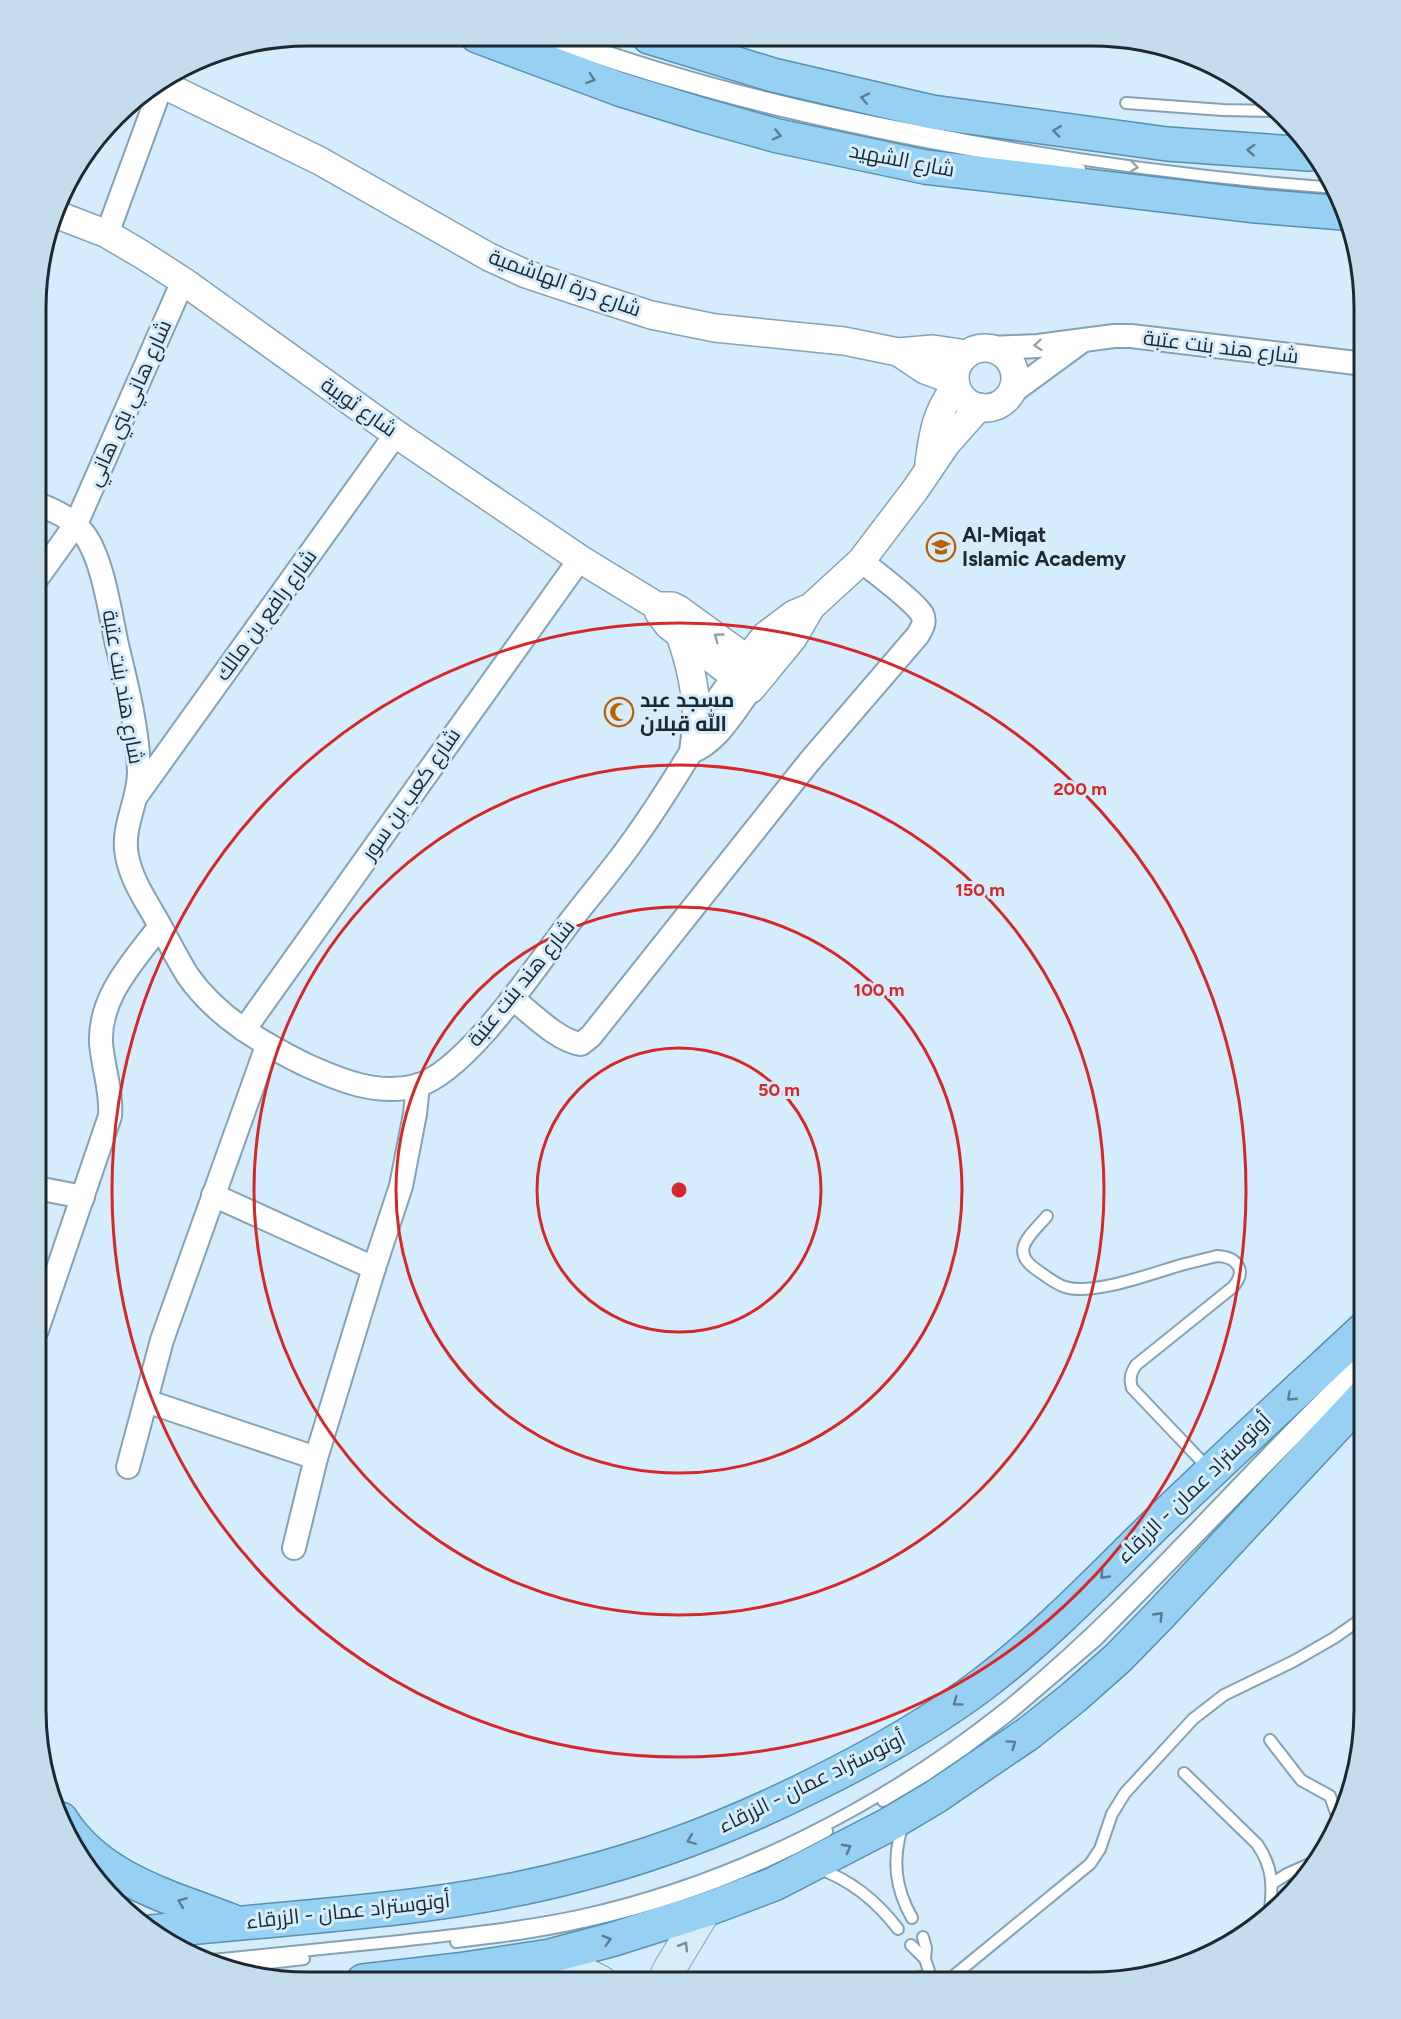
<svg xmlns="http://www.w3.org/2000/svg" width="1401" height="2019" viewBox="0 0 1401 2019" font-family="Figtree,Cairo,sans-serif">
<rect width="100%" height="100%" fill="#d4ecfc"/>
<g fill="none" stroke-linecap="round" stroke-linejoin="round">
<g stroke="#85a2b5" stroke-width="14">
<g id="service">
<path d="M537,37C712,102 896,140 1080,169"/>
<path d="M566,37C683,80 803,109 925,132C1061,159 1198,178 1337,188"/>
<polyline points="1126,103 1223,110 1274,111"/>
<path d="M1047,1216C1031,1235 1008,1251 1037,1270C1046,1276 1055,1284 1065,1287C1093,1296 1153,1273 1181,1265C1193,1262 1205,1259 1217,1256C1238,1257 1247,1271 1233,1287L1136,1365C1131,1373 1129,1378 1132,1388L1209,1469"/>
<polyline points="1270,1740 1301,1780 1330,1796 1339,1821"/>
<path d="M1184,1773L1257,1844C1274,1868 1273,1889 1269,1917"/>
<polyline points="883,1801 925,1776 966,1748 1008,1716 1096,1641 1365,1367"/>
<path d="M902,1827C892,1860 895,1888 912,1918"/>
<path d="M817,1868C851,1880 876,1900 898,1929"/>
<polyline points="1273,1883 1287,1874 1321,1859"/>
<polyline points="923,1937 926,1948 925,1959"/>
<path d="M456,1942C499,1937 541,1932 583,1922C667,1904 751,1873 827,1831"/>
<polyline points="911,1945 925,1959 933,1983"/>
<path d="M203,1961C268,1955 334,1948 400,1941C461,1934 523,1928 583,1915C735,1881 882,1806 1003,1710C1135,1604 1242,1471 1365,1356"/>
<polyline points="225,1968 304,1959"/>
<polyline points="884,1982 930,1976"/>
<polyline points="945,1983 1090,1864 1100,1849 1112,1814 1125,1793 1193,1719 1224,1695 1294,1661 1334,1638 1364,1617"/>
</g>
</g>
<g stroke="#85a2b5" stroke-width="26">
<g id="minor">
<polyline points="107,234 162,84"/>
<polyline points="990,348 1038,346 1114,336 1131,336 1356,363"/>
<polyline points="1010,394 1081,342"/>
<path d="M38,504C55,511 72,518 84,534C103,559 110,613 117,645C127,686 138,729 139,772C139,801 121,827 127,856C131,878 144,898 155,917C166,936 176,957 188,976C217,1017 260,1042 304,1064C339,1080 377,1096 416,1086C465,1073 535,968 566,927C587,899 610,873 630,845C652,815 672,783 691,752L693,735L697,728L734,676"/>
<polyline points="38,577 76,524 183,281"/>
<path d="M691,752C718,742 734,711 751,689"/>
<polyline points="137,795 396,434"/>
<path d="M512,998C531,1013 558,1041 581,1044L591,1036L809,762L918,635C922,628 926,622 922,614C913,600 875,572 861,561"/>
<polyline points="244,1030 580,559"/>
<polyline points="37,1188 83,1197"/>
<polyline points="213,1195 374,1268"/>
<path d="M37,1330L110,1116C112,1091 103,1068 101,1043C99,996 134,961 160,926"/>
<polyline points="146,1401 316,1458"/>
<polyline points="128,1467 162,1340 267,1046"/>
<polyline points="294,1548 316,1458 374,1268 401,1186 415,1114 418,1085"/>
</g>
</g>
<g stroke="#85a2b5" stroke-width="30">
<g id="tertiary">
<polyline points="162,84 320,161 489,257 526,274 574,290 651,315 715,328 844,341 898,352 933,349 967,354"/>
<polyline points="58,215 107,234 141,254 183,281 396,434 580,559 657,606 672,606 678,609 765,672"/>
<circle cx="985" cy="378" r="30"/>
<polyline points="898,352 925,370 955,381"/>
<path d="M929,463C933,432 936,412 956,386"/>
<polyline points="657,606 659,613 668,625 751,689 793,638 811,607"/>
<path d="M680,635C691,665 697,695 697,728"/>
<polyline points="734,676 766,635 794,614 811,607 861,561 915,490 947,443 979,407"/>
</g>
</g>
<g stroke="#85a2b5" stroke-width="34">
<g id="secondary">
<polyline points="550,1956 601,1982"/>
<polyline points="663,1982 670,1968 705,1910"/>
</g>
</g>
<g stroke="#5a8ead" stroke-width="36">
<g id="trunk">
<polyline points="477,36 619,89 703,115 778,136 925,167 1256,206 1343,213"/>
<polyline points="649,37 773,75 932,112 1167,144 1309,154"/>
<path d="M61,1819C98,1879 170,1897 232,1921"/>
<path d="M151,1932C294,1916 438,1912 577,1875C660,1854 738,1823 814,1785C873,1756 930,1724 983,1684C1045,1637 1098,1581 1154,1526C1223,1459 1294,1394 1365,1328"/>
<polyline points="363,1981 458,1970 550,1956 614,1939 705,1910 774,1884 888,1825 935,1797 1029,1733 1074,1697 1118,1658 1159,1616 1365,1395"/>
</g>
</g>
<use href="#service" stroke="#fff" stroke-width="10"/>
<use href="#minor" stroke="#fff" stroke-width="22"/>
<use href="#tertiary" stroke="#fff" stroke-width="27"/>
<use href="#secondary" stroke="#d7edfa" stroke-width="32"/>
<use href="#trunk" stroke="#96d0f3" stroke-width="33"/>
</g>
<defs><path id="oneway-chevron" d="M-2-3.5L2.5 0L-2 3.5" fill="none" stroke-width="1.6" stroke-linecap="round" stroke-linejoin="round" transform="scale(1.5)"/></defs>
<g stroke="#5a7c92">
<use href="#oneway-chevron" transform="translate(591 79) rotate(19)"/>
<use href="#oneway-chevron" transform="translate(865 98) rotate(-168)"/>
<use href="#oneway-chevron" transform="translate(1057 131) rotate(-172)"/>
<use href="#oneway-chevron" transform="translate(777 135) rotate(13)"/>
<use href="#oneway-chevron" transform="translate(1251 150) rotate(-177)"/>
<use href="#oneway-chevron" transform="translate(1291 1397) rotate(137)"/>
<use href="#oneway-chevron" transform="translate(1104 1575) rotate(134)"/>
<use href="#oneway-chevron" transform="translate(1159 1616) rotate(-46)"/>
<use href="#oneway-chevron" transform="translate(957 1702) rotate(144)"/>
<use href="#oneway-chevron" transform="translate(1012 1744) rotate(-35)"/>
<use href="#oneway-chevron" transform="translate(691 1840) rotate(159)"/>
<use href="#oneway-chevron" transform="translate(847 1848) rotate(-28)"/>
<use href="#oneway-chevron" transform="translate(182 1902) rotate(-159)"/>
<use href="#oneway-chevron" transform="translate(607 1940) rotate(-16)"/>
</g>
<g stroke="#999fa2">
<use href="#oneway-chevron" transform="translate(1134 167) rotate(8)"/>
<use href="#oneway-chevron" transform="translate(1038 345) rotate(175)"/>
<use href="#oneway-chevron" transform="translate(718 637) rotate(-144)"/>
</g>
<use stroke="#7a8b95" href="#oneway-chevron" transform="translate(684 1946) rotate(-59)"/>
<g fill="none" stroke="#d62828" stroke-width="3">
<circle cx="679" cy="1190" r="142"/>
<circle cx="679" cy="1190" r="283"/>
<circle cx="679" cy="1190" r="425"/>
<circle cx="679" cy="1190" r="567"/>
</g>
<defs>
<g id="school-ring" transform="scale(1.5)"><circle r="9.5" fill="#d4ecfc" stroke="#bb6200" stroke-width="1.5"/><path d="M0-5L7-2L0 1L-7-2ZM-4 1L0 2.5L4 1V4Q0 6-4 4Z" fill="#bb6200"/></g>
<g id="mosque-ring" transform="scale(1.5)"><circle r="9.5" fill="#d4ecfc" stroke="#bb6200" stroke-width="1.5"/><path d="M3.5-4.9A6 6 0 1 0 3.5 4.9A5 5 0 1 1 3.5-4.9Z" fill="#bb6200"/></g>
</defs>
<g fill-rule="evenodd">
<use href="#school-ring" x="941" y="547"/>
<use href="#mosque-ring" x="619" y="712"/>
</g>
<g text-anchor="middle" stroke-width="6" stroke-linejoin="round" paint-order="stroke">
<g font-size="21" fill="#1d2930" stroke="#d4ecfc">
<text transform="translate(902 160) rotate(11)" y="7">شارع الشهيد</text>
<text transform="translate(565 283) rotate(20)" y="7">شارع درة الهاشمية</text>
<text transform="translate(1221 347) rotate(7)" y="7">شارع هند بنت عتبة</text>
<text transform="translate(129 403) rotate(-66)" y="7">شارع هاني بني هاني</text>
<text transform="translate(359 407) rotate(35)" y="7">شارع ثويبة</text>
<text transform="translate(266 615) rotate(-54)" y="7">شارع رافع بن مالك</text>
<text transform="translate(123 687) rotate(80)" y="7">شارع هند بنت عتبة</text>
<text transform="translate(411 794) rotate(-55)" y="7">شارع كعب بن سور</text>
<text transform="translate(521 983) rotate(-51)" y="7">شارع هند بنت عتبة</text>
<text transform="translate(1194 1488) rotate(-44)" y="7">أوتوستراد عمان - الزرقاء</text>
<text transform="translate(812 1782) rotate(-26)" y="7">أوتوستراد عمان - الزرقاء</text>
<text transform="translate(348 1911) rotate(-6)" y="7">أوتوستراد عمان - الزرقاء</text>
</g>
<g font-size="21" font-weight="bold" fill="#1d2930" stroke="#d4ecfc" text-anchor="start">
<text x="962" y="542">Al-Miqat<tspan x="962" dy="24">Islamic Academy</tspan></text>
<text x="640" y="707">مسجد عبد<tspan x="640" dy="24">الله قبلان</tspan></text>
</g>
</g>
<path d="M0 0H1401V2019H0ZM308 46H1092A262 262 0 0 1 1354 308V1710A262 262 0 0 1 1092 1972H308A262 262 0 0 1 46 1710V308A262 262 0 0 1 308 46Z" fill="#c5dcec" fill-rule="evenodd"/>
<path fill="none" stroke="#1d2930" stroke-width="3" d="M308 46H1092A262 262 0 0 1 1354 308V1710A262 262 0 0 1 1092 1972H308A262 262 0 0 1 46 1710V308A262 262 0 0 1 308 46Z"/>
<circle cx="679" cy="1190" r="9" fill="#d62828" stroke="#d4ecfc" stroke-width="3"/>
<g font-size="18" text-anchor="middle" font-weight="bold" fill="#d62828" stroke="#d4ecfc" stroke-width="6" stroke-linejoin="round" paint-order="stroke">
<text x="1080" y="795">200 m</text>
<text x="980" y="896">150 m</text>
<text x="879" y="996">100 m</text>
<text x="779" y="1096">50 m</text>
</g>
</svg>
